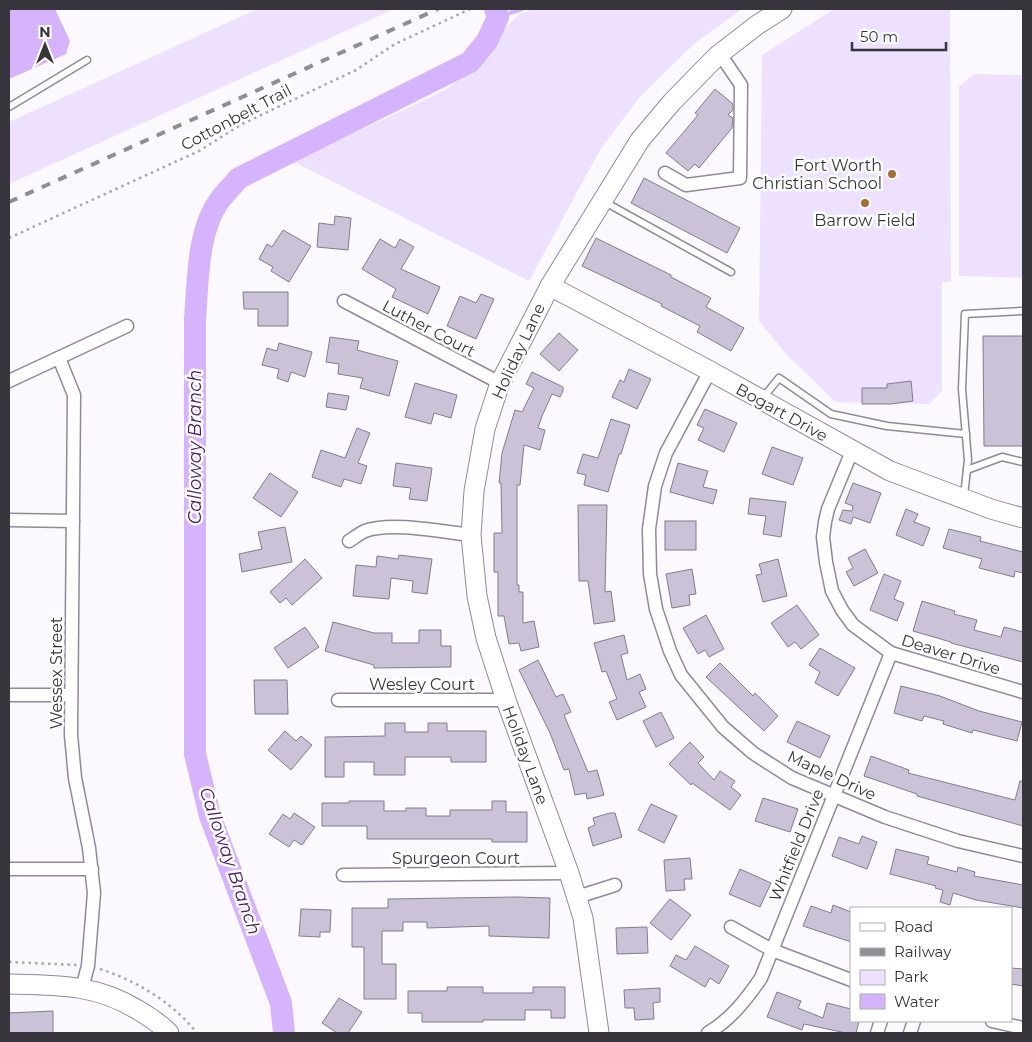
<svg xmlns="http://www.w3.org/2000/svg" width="1032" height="1042" viewBox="0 0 1032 1042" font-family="Montserrat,sans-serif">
<rect width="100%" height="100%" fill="#fbf9fd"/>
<g fill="#eee1ff">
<polygon points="257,9 394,9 9,184 9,122"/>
<polygon points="533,9 742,9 694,44 639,98 600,150 529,281 292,161 406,109 445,90 480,64 504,29 520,14"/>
<polygon points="834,9 950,9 951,282 942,282 942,391 929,404 835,402 787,355 759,321 762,55"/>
<polygon points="975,74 1023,75 1023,278 959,276 959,86"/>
</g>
<polygon fill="#d5b3fd" points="9,9 55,9 70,41 66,54 9,79"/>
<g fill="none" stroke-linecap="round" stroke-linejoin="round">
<polyline stroke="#d5b3fd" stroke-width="4" points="498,17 522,9"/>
<path stroke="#d5b3fd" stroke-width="22" d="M284,1033L281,1003L210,816L195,754V319C198,282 197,232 219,201C225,193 233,185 239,178L470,62L487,41L498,17L495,9"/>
</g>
<g fill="#cbc2d8" stroke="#847b8f">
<polygon points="715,89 733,104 733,110 728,115 733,118 732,128 699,168 695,164 688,171 666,153 698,115 695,113"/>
<polygon points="644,178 740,228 727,253 631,203"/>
<polygon points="335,216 351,218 348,250 317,247 319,223 334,225"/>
<polygon points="283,230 311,246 289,282 271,271 273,267 259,259 267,244 272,247"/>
<polygon points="596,238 671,275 671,277 711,298 706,307 744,328 731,351 697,332 700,326 661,306 662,304 582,266"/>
<polygon points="380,239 395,248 400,239 414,247 401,269 440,287 428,314 392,297 396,289 362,269"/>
<polygon points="243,292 288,292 288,326 258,326 258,309 244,309"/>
<polygon points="481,294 494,299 476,339 447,326 460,296 476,303"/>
<polygon points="559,333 578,350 559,371 540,354"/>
<polygon points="983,336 1023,336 1023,446 984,446"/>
<polygon points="330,337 359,341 357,350 398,361 389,396 360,388 363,378 338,374 339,364 326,362"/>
<polygon points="279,343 312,352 305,377 291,372 288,382 277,378 279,369 262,365 267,348 277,351"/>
<polygon points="629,369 651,379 637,409 612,397 620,380 624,382"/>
<polygon points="532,372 563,387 563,391 560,397 552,394 542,416 538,428 545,430 540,450 524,445 520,485 517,485 517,585 519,585 519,592 523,592 523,623 534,621 539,647 521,651 519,643 509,644 504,616 498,616 498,572 494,572 494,533 502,533 501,483 499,483 502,453 515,410 522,412 534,388 526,384"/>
<polygon points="911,381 913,401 891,404 862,404 862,388 887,388 887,384"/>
<polygon points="415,383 457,395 451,418 434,413 431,424 405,417"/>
<polygon points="328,393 349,396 346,410 326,407"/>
<polygon points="705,409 737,423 724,452 698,440 704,428 697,425"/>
<polygon points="611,419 630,425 621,454 619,454 608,492 584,485 586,475 577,473 583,454 598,458"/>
<polygon points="357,428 370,433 358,463 367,466 361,484 344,479 341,487 312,477 321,450 345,458"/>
<polygon points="772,447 803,458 793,485 762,474"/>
<polygon points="396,463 432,468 427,501 409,499 411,488 393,486"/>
<polygon points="678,463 708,471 703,487 717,490 713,504 670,492"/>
<polygon points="270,473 298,492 281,517 253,498"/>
<polygon points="853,483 881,493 870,523 853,517 851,524 839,520 843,510 852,511 853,506 845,503"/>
<polygon points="750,498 786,502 781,537 763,534 766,516 748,514"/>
<polygon points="578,505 607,505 605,592 611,591 615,621 594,624 588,581 579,581"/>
<polygon points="906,509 918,514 914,522 930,528 923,546 896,535"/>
<rect x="665" y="521" width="31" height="29"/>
<polygon points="285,527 292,562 242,572 239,554 262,549 258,532"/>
<polygon points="949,529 981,537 980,541 1023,552 1023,573 1015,571 1014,577 979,568 982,559 943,548"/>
<polygon points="865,549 878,573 854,586 846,572 853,568 848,558"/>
<polygon points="399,555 432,559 427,594 412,592 413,581 391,578 389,599 353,596 356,565 376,567 377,556 398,559"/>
<polygon points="305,559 322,578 292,605 286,598 280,603 270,592"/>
<polygon points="778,559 787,596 763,602 756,575 762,574 759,564"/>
<polygon points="692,569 696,594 689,595 690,605 672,608 666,574"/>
<polygon points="884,574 901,581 894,599 904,603 897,621 870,610"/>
<polygon points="922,601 955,611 954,614 977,620 974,630 1001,637 1004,627 1023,632 1023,662 951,643 951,642 913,631"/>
<polygon points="797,605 819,635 801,649 795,642 788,647 771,623"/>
<polygon points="706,615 724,649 709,657 705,650 698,654 683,628"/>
<polygon points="333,622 374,633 392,633 392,643 419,643 419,630 441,630 441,646 451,646 451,667 374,668 374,665 325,651"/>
<polygon points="305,627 319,647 288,668 274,648"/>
<polygon points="624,635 628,653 621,655 627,680 640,674 646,689 639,692 646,707 617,720 609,702 617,699 606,671 602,672 594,643"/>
<polygon points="820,648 855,668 838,696 815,683 820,672 809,665"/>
<polygon points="538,660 556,697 563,694 571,712 564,715 588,772 597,770 604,795 587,799 586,793 575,795 569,769 564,770 550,733 519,670"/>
<polygon points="720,663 753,696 755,693 778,716 764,731 706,677"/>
<polygon points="254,680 287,680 288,714 255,714"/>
<polygon points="901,686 940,696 979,711 1022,722 1017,741 973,730 972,733 943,724 944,721 924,716 922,721 894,713"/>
<polygon points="661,712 674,738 656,747 643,721"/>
<polygon points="797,721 830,736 820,758 787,742"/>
<polygon points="385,723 405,723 405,732 428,732 428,723 447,723 447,731 486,731 486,762 451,762 451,757 405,757 405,775 374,775 374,762 344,762 344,777 325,777 325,737 385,736"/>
<polygon points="285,731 296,741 301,736 312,745 291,770 268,750"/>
<polygon points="690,742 704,757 698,763 714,780 720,771 735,781 731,787 741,795 730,810 692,783 691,785 669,764"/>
<polygon points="871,756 909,770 908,773 1015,800 1020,781 1023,781 1023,826 917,796 917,794 864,776"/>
<polygon points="763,798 798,809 790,832 755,821"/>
<polygon points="349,801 384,801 384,811 406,811 406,808 426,808 426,816 450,816 450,810 492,810 492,801 506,801 506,812 527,812 527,842 492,842 492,839 367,839 367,826 322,826 322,803 349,803"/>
<polygon points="651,804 677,816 664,843 638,830"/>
<polygon points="294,813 315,827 302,845 294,840 289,847 269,834 283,814 290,819"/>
<polygon points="610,813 615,813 622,837 593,846 588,828 595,825 593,818"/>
<polygon points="862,836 877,842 867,869 832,856 839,837 859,844"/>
<polygon points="896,849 929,857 927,864 957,872 958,867 975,872 974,876 1023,885 1023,908 976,900 953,893 950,905 940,902 943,890 935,888 936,886 890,874"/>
<polygon points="690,858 692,879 684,879 685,890 666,891 664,860"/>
<polygon points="740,869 771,883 760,907 729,894"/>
<polygon points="516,897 550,898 549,938 489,936 489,926 427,928 427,922 403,922 403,931 382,931 382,964 396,964 396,999 364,999 364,947 352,947 352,908 388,908 388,899"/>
<polygon points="670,899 691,915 671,940 650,923"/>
<polygon points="833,905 851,912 851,942 803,926 811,906 831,913"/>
<polygon points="301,909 331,910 330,932 320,932 320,937 299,936"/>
<polygon points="647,927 648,953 617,954 616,928"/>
<polygon points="695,946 729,966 719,984 710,978 705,987 670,966 676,955 686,960"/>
<polygon points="1011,968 1023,969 1023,986 1011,984"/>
<polygon points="447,987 483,987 483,993 533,993 533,987 565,987 565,1018 551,1018 551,1010 525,1010 525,1020 483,1020 483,1022 422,1022 422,1013 408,1013 408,991 447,991"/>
<polygon points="660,988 660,1002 653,1003 654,1019 635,1020 634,1008 625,1008 624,990"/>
<polygon points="777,992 801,1001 798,1008 823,1018 827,1003 851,1009 851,1021 859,1021 856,1033 846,1033 804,1024 802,1030 767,1017"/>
<polygon points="339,998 362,1012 348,1033 337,1033 322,1023"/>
<polygon points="53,1011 53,1033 9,1033 9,1013"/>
</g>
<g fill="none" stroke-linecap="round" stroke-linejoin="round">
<g stroke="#91889d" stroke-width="9">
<g id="lane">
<polyline points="9,107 87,60"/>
<polyline points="603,201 731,272"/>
<polyline points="762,399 779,378 831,414 887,426 966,434"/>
<polyline points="967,470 1002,457 1023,462"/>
<polyline points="964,496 968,460 962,389 965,314 1023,311"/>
</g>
</g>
<g stroke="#91889d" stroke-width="15">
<g id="street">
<polyline points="665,173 686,185 740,178 741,85 720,54"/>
<polyline points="344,301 500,383"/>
<polyline points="59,358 74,395 71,735 75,778 89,848 94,893 88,966 82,988"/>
<polyline points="710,371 666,453 655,486 649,529 650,574 656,609 670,651 681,675 723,727 753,753 792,778 885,817 958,841 1023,856"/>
<polyline points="9,381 127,326"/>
<polyline points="852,451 828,509 825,522 823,537 826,562 832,591 842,610 853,625 891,653 1023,692"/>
<polyline points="9,520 73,521"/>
<path d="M349,541C354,538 360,533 365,531C390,521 444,532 471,535"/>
<polyline points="9,695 71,695"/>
<polyline points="338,700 506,700"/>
<polyline points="9,869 92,869"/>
<polyline points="343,875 569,873"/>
<polyline points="577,897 615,885"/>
<polyline points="731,927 772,950 851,980"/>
<polyline points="992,1021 1023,1028"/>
<path d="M708,1033C731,1019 746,1000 761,978L891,653"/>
<polyline points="877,1033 881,1021"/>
<polyline points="910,1033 914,1021"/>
</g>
</g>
<g stroke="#91889d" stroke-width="21">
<g id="secondary">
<polyline points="550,286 710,371 890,471 991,509 1023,518"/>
<path d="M9,984C57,985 96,984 138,1010C150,1017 160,1024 169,1033"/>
<polyline points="599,1033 583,918 569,873 506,700 486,638 477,596 471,535 474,491 485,429 500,383 550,286 640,140 672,102 717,56 757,25 782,9"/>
</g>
</g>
<g stroke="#a9a6ac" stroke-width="2.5" stroke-dasharray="2.5 4" stroke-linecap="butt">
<polyline points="9,238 199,151 242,124 356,70 395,44 470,9"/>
<polyline points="9,962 77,965"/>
<path d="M100,969C137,981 172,1002 197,1033"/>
</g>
<use href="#lane" stroke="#fff" stroke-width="6"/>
<use href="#street" stroke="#fff" stroke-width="12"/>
<use href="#secondary" stroke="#fff" stroke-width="19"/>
<polyline stroke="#908d93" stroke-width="4" stroke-dasharray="9 9" stroke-linecap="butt" points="9,202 438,9"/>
</g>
<g fill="#a76f2c" stroke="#fff" stroke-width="2">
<circle cx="892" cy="174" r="5"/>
<circle cx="865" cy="203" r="5"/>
</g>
<g text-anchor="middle" stroke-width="5" stroke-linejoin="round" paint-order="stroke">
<g font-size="16" fill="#38343c" stroke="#fff">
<text transform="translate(236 117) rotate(-28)" y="6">Cottonbelt Trail</text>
<text transform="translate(429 328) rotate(28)" y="6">Luther Court</text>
<text transform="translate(518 351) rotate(-65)" y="6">Holiday Lane</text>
<text transform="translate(782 412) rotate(29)" y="6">Bogart Drive</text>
<text transform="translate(951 654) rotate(17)" y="6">Deaver Drive</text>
<text transform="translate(56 673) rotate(-90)" y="6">Wessex Street</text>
<text x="422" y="690">Wesley Court</text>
<text transform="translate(526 755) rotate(70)" y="6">Holiday Lane</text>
<text transform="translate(832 775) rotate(25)" y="6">Maple Drive</text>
<text transform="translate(796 845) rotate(-68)" y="6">Whitfield Drive</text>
<text x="456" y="864">Spurgeon Court</text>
</g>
<g font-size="16" fill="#38343c" stroke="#fff" text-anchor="end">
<text x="882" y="171">Fort Worth<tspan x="882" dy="18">Christian School</tspan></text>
<text x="865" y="226" text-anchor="middle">Barrow Field</text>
</g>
<g font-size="18" font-style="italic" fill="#45156a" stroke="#fff">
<text transform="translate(195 447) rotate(-90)" y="6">Calloway Branch</text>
<text transform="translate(230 861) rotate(71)" y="6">Calloway Branch</text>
</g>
</g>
<rect width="1032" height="1042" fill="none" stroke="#38343c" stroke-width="20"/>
<rect x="850" y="907" width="162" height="115" fill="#ffffff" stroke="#afaeb1"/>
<rect x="860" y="923" width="25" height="8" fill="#ffffff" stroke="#afaeb1"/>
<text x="894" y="932" font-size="15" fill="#38343c">Road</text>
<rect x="860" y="948" width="25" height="8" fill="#908d93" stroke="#afaeb1"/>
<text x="894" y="957" font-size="15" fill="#38343c">Railway</text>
<rect x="860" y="970" width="25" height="15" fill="#eee1ff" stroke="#afaeb1"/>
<text x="894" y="982" font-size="15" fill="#38343c">Park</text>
<rect x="860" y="994" width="25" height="15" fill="#d5b3fd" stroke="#afaeb1"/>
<text x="894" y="1007" font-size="15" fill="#38343c">Water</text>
<g transform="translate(45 45)" stroke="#ffffff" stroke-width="4" paint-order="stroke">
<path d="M0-4L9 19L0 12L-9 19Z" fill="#38343c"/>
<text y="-8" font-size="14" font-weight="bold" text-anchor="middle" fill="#38343c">N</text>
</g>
<path d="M852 42v8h94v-8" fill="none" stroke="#38343c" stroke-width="2.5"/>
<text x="860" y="42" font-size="15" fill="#38343c" stroke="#ffffff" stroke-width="4" paint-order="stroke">50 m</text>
</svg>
